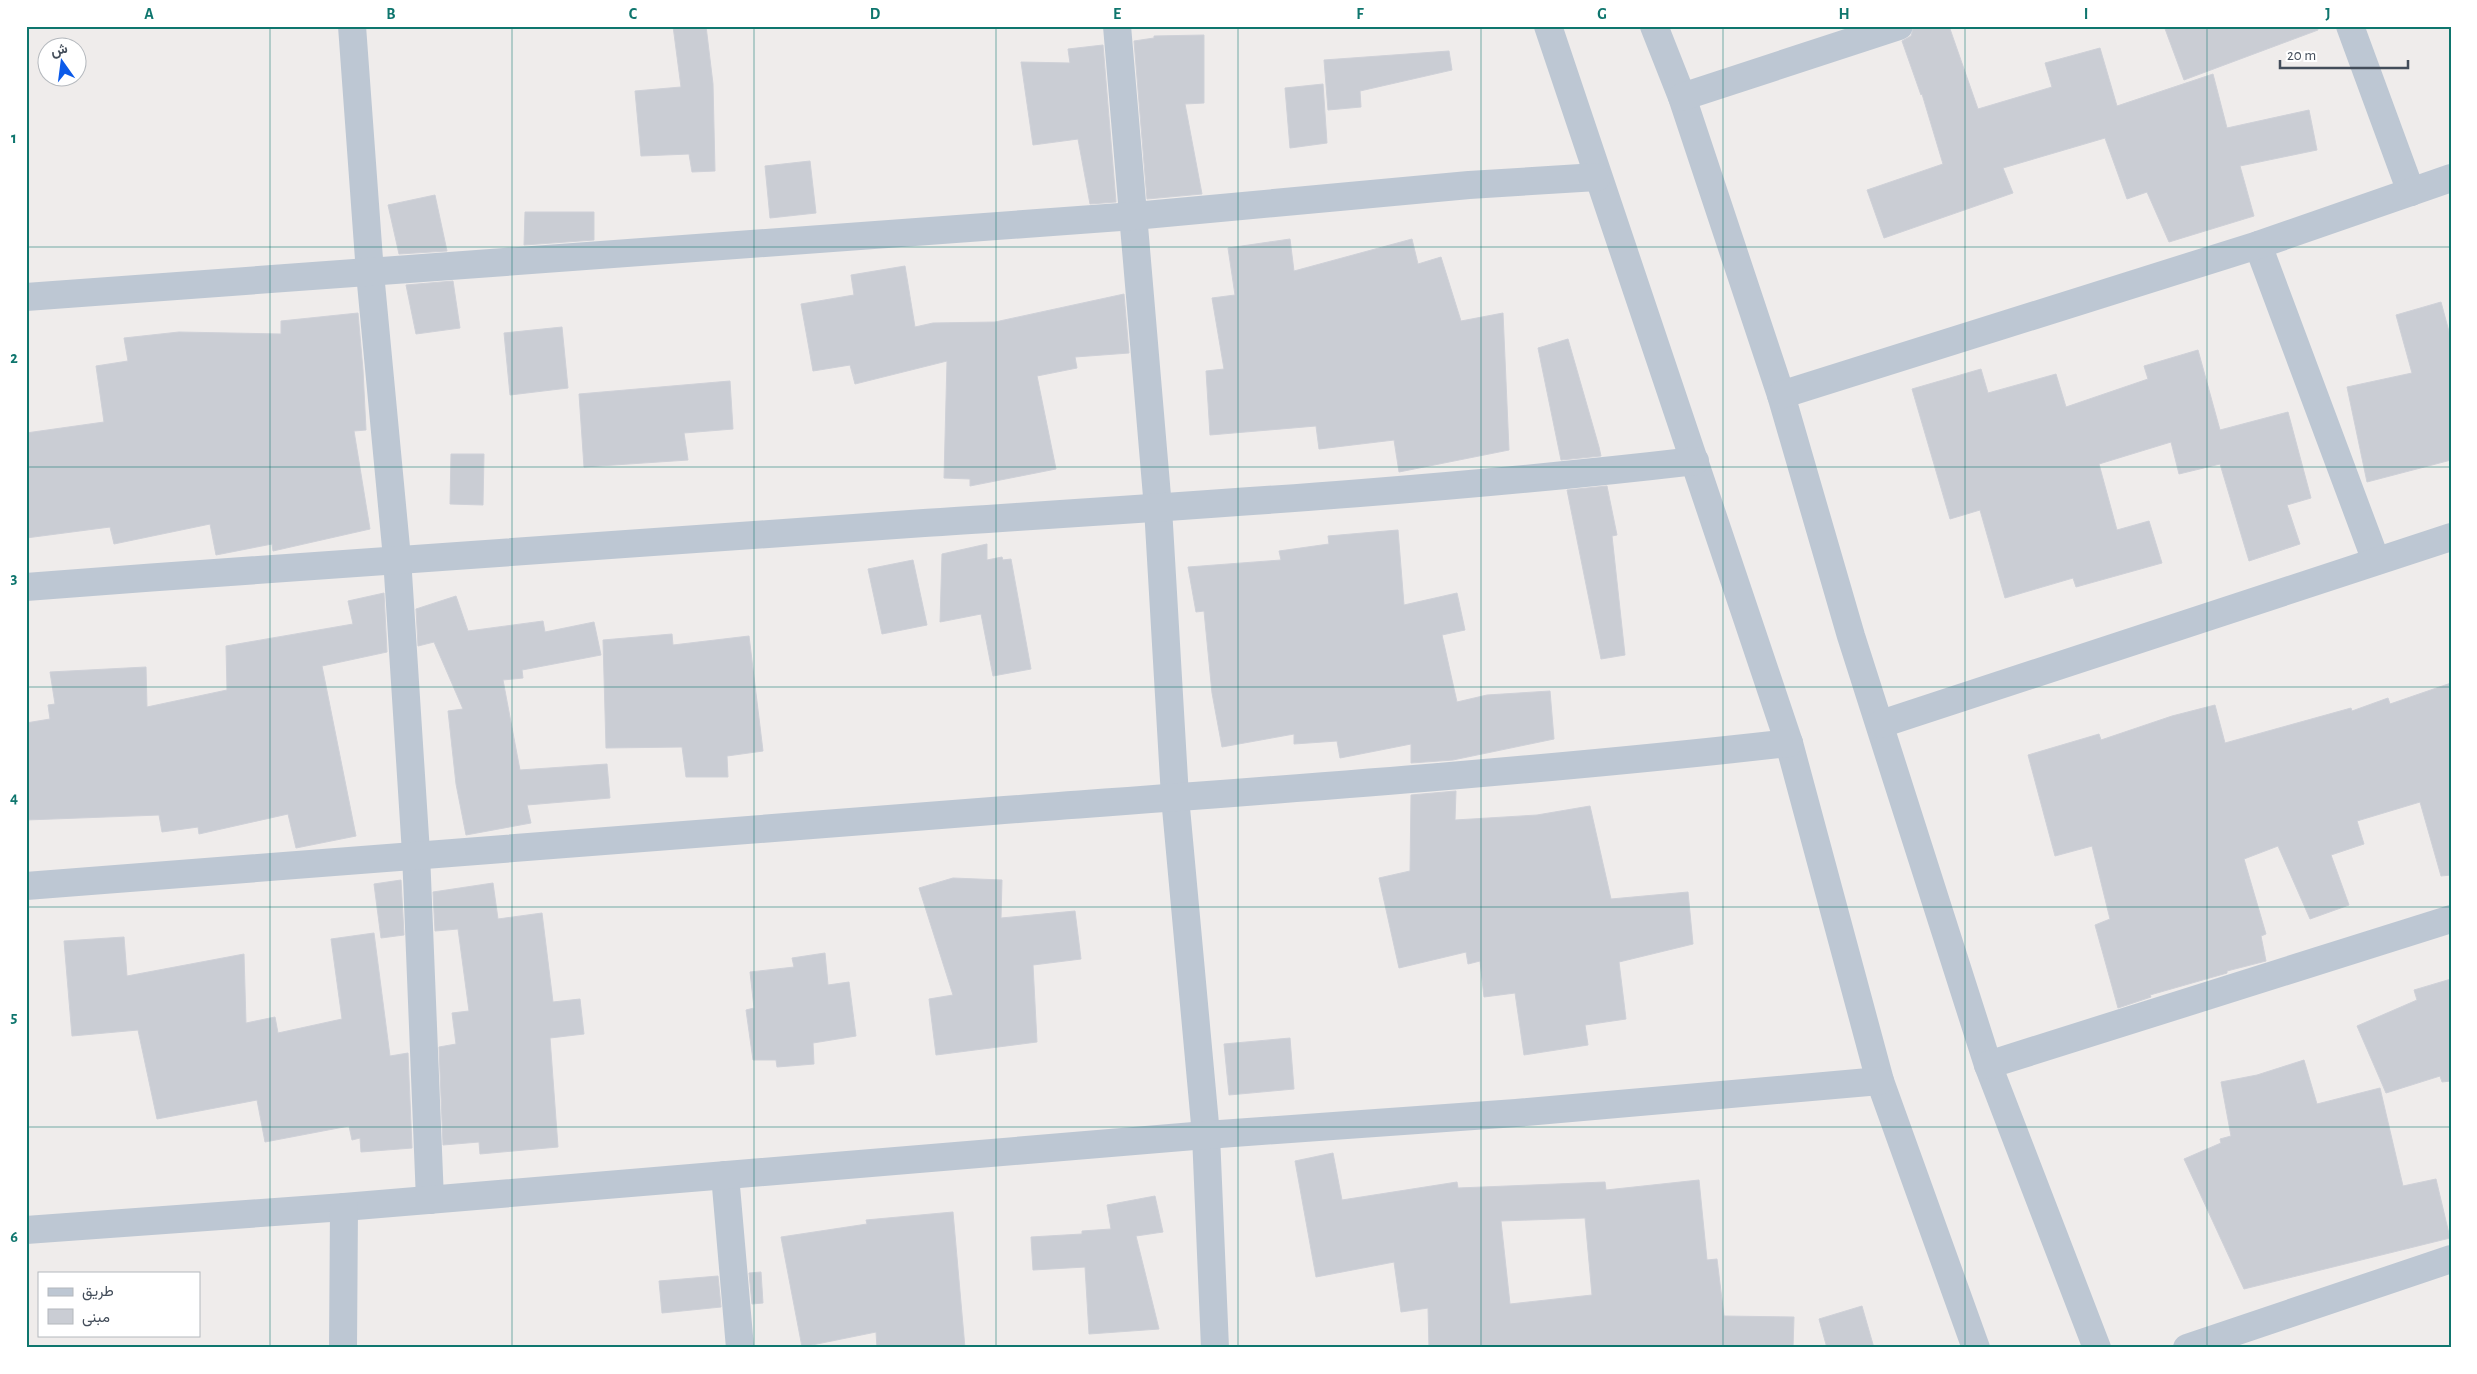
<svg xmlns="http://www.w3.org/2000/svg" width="2477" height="1374" viewBox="0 0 2477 1374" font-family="'Alegreya Sans',Vazirmatn,sans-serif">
<rect width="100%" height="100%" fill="#efeceb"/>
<g fill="#cacdd4" stroke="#cfd1d8" fill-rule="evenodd">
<polygon points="673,26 706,26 713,84 715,171 692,172 689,154 641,156 635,91 681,87"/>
<polygon points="1914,26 1949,26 1978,109 2052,87 2045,63 2100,48 2117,106 2213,74 2227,128 2309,110 2317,150 2240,166 2254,216 2169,242 2147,192 2127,199 2105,138 2003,168 2013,193 1884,238 1867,190 1943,164 1922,94 1921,95 1902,41 1911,36"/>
<polygon points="2164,26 2317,26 2318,30 2184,80"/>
<polygon points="1204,35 1204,103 1185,104 1202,194 1147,199 1134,41 1154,38 1154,36"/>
<polygon points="1103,45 1116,202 1090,204 1078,139 1033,145 1021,62 1070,63 1068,49"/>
<polygon points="1449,51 1452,70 1360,91 1361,107 1328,110 1324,60"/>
<polygon points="1323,84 1327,143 1290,148 1285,88"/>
<polygon points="810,161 816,213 770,218 765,166"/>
<polygon points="435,195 447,251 399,254 388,205"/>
<polygon points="525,212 594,212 594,240 524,245"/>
<polygon points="1290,239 1294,271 1412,239 1418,264 1441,257 1461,321 1503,313 1509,450 1399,472 1394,440 1319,449 1316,426 1210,435 1206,371 1224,369 1212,298 1235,295 1228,248"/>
<polygon points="905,266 915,327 933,323 995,322 1124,294 1129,353 1075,357 1077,368 1037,376 1056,469 970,486 970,479 944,478 947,361 855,384 850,365 813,371 801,304 854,295 851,275"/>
<polygon points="453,281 460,328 416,334 406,285"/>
<polygon points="2441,302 2451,339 2451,460 2367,482 2347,387 2412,373 2396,315"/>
<polygon points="358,313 363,370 366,430 354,431 370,529 273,551 272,544 216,555 210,524 114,544 110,527 26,538 26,433 104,422 96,366 128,361 124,338 179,332 281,334 281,321"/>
<polygon points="562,327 568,388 510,395 504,333"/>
<polygon points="1568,339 1599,447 1601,456 1561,460 1538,348"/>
<polygon points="2198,350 2220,430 2288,412 2311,498 2287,505 2300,544 2249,561 2220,464 2179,474 2171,442 2099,464 2117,530 2149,521 2162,563 2076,587 2073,578 2005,598 1980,510 1950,519 1912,389 1981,369 1988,393 2056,374 2066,407 2148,379 2144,366"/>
<polygon points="730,381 733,429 684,433 688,460 584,467 579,394"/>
<polygon points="451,454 484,454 483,505 450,504"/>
<polygon points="1607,486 1617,535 1612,536 1625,655 1601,659 1567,490"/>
<polygon points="1398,530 1404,605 1457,593 1465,630 1442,635 1457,702 1487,695 1550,691 1554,739 1453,760 1411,763 1411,744 1340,758 1337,741 1294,744 1294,734 1222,747 1212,693 1204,611 1196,612 1188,567 1281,560 1279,551 1329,544 1328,536"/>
<polygon points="987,544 987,560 1002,557 1003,560 1011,559 1031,669 993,676 981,614 940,622 942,554"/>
<polygon points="913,560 927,625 882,634 868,569"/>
<polygon points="384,593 387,652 322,666 356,836 296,848 288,814 199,834 198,827 162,832 159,815 26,820 26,723 50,719 48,705 55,704 50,672 146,667 147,707 227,690 226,646 353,624 348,601"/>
<polygon points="456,596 468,631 543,621 545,632 594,622 601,655 522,670 523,678 503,680 520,770 607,764 610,798 527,805 531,823 466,835 456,784 448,711 463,709 434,642 418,646 416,609"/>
<polygon points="672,634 673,645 749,636 763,751 727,756 728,777 686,777 682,747 606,748 603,640"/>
<polygon points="2451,683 2451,875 2441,876 2420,802 2357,821 2364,844 2331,855 2349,905 2310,919 2278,846 2244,859 2266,934 2261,936 2266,961 2227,971 2227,973 2150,995 2151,997 2118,1008 2095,925 2110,919 2092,846 2055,856 2028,755 2099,734 2101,740 2172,716 2215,705 2225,743 2351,708 2352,711 2388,698 2390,704"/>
<polygon points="1456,791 1455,820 1537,815 1590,806 1611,899 1688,892 1693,944 1619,962 1626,1019 1585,1025 1588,1045 1524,1055 1515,993 1484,997 1480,961 1468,964 1466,952 1399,968 1379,878 1410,871 1411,795"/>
<polygon points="953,878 1002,880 1001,918 1075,911 1081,959 1033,965 1037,1042 936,1055 929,999 953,995 919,888"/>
<polygon points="401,880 404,935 381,938 374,884"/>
<polygon points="493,883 498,919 542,913 553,1002 580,999 584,1034 550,1038 558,1147 480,1154 479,1142 443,1145 439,1047 456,1044 452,1013 469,1011 458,929 435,931 433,892"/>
<polygon points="374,933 390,1056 408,1053 412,1148 361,1152 360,1138 352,1140 349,1126 265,1142 257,1100 157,1119 138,1030 72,1036 64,941 124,937 127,976 244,954 246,1023 275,1017 278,1033 342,1019 331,939"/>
<polygon points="825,953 828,985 849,982 856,1036 813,1043 814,1064 777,1067 776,1060 753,1060 746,1010 754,1008 750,972 794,967 792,958"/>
<polygon points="2451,979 2451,1081 2442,1082 2440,1076 2386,1093 2357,1026 2417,1000 2414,990"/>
<polygon points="1290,1038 1294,1089 1229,1095 1224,1044"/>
<polygon points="2304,1060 2317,1104 2380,1088 2403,1186 2436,1179 2450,1238 2244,1289 2184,1159 2221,1143 2220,1139 2231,1136 2221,1082 2257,1075"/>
<path d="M1333,1153L1342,1200L1457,1182L1458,1188L1605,1182L1606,1190L1699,1180L1707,1260L1717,1259L1724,1316L1794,1317L1793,1348H1429L1428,1308L1401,1312L1394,1262L1316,1277L1295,1161ZM1585,1218L1592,1295L1510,1304L1501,1221Z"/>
<polygon points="1155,1196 1163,1232 1136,1236 1159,1329 1089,1334 1085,1267 1033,1270 1031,1237 1082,1234 1082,1231 1111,1229 1107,1205"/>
<polygon points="953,1212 965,1348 877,1348 876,1332 802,1347 781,1237 867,1224 866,1220"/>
<polygon points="761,1272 763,1303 752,1304 749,1273"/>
<polygon points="718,1276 721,1307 662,1313 659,1281"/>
<polygon points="1862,1306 1874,1348 1827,1348 1819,1319"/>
</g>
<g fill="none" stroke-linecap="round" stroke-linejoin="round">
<g stroke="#bdc7d3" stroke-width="28">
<polyline points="352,26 370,273 397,558 416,853 430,1200"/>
<polyline points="1117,26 1158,508 1175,797 1206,1135 1215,1348"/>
<polyline points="1548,26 1789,743 1880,1081 1976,1348"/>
<polyline points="1654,26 1682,97 1781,395 1851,636 1988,1065 2097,1348"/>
<polyline points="2350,26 2411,192"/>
<polyline points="1682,97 1899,26"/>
<polyline points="2258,245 2376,561"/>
<polyline points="26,297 1134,216 1469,185 1597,177"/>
<polyline points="1781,395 2258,245 2451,178"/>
<path d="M26,587C325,564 624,543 924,523C1181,506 1439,491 1695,461"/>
<polyline points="1881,724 2451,537"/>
<path d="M26,886C348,859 670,834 992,811C1258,791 1524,773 1789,743"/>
<polyline points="1988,1065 2451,919"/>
<polyline points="725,1175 740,1348"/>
<polyline points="26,1230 344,1207 1206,1135 1516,1113 1880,1081"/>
<polyline points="343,1348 344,1207"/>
<polyline points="2187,1348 2451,1259"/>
</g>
</g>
<path fill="none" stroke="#0f766e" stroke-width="1" stroke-opacity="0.55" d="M270,26V1348M512,26V1348M754,26V1348M996,26V1348M1238,26V1348M1481,26V1348M1723,26V1348M1965,26V1348M2207,26V1348M26,247H2451M26,467H2451M26,687H2451M26,907H2451M26,1127H2451"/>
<rect width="2477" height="1374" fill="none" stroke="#ffffff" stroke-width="55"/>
<rect x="38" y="1272" width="162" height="65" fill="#ffffff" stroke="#b4b8bd"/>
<rect x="48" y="1288" width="25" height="8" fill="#bdc7d3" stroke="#b4b8bd"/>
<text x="82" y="1296" font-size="15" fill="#434d5a">طريق</text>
<rect x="48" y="1309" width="25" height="15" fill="#cacdd4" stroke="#b4b8bd"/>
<text x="82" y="1322" font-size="15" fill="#434d5a">مبنى</text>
<g transform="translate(62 62) rotate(346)"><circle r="24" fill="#ffffff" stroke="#b4b8bd"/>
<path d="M0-4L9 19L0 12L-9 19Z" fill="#0b5ae9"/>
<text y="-8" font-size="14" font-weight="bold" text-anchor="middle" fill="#434d5a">ش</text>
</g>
<path d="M2280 60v8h128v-8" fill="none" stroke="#434d5a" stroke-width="2.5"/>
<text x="2287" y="60" font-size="15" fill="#434d5a" stroke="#ffffff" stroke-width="4" paint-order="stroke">20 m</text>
<rect x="28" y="28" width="2422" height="1318" fill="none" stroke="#0f766e" stroke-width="2"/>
<g font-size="16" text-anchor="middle" font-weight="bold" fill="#0f766e">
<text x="149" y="19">A</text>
<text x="391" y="19">B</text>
<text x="633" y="19">C</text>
<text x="875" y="19">D</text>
<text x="1117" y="19">E</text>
<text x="1360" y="19">F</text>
<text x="1602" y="19">G</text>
<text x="1844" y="19">H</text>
<text x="2086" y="19">I</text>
<text x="2328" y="19">J</text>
<text x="14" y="143">1</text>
<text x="14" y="363">2</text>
<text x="14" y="583">3</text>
<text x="14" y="803">4</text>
<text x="14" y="1022">5</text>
<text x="14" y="1242">6</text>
</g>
</svg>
